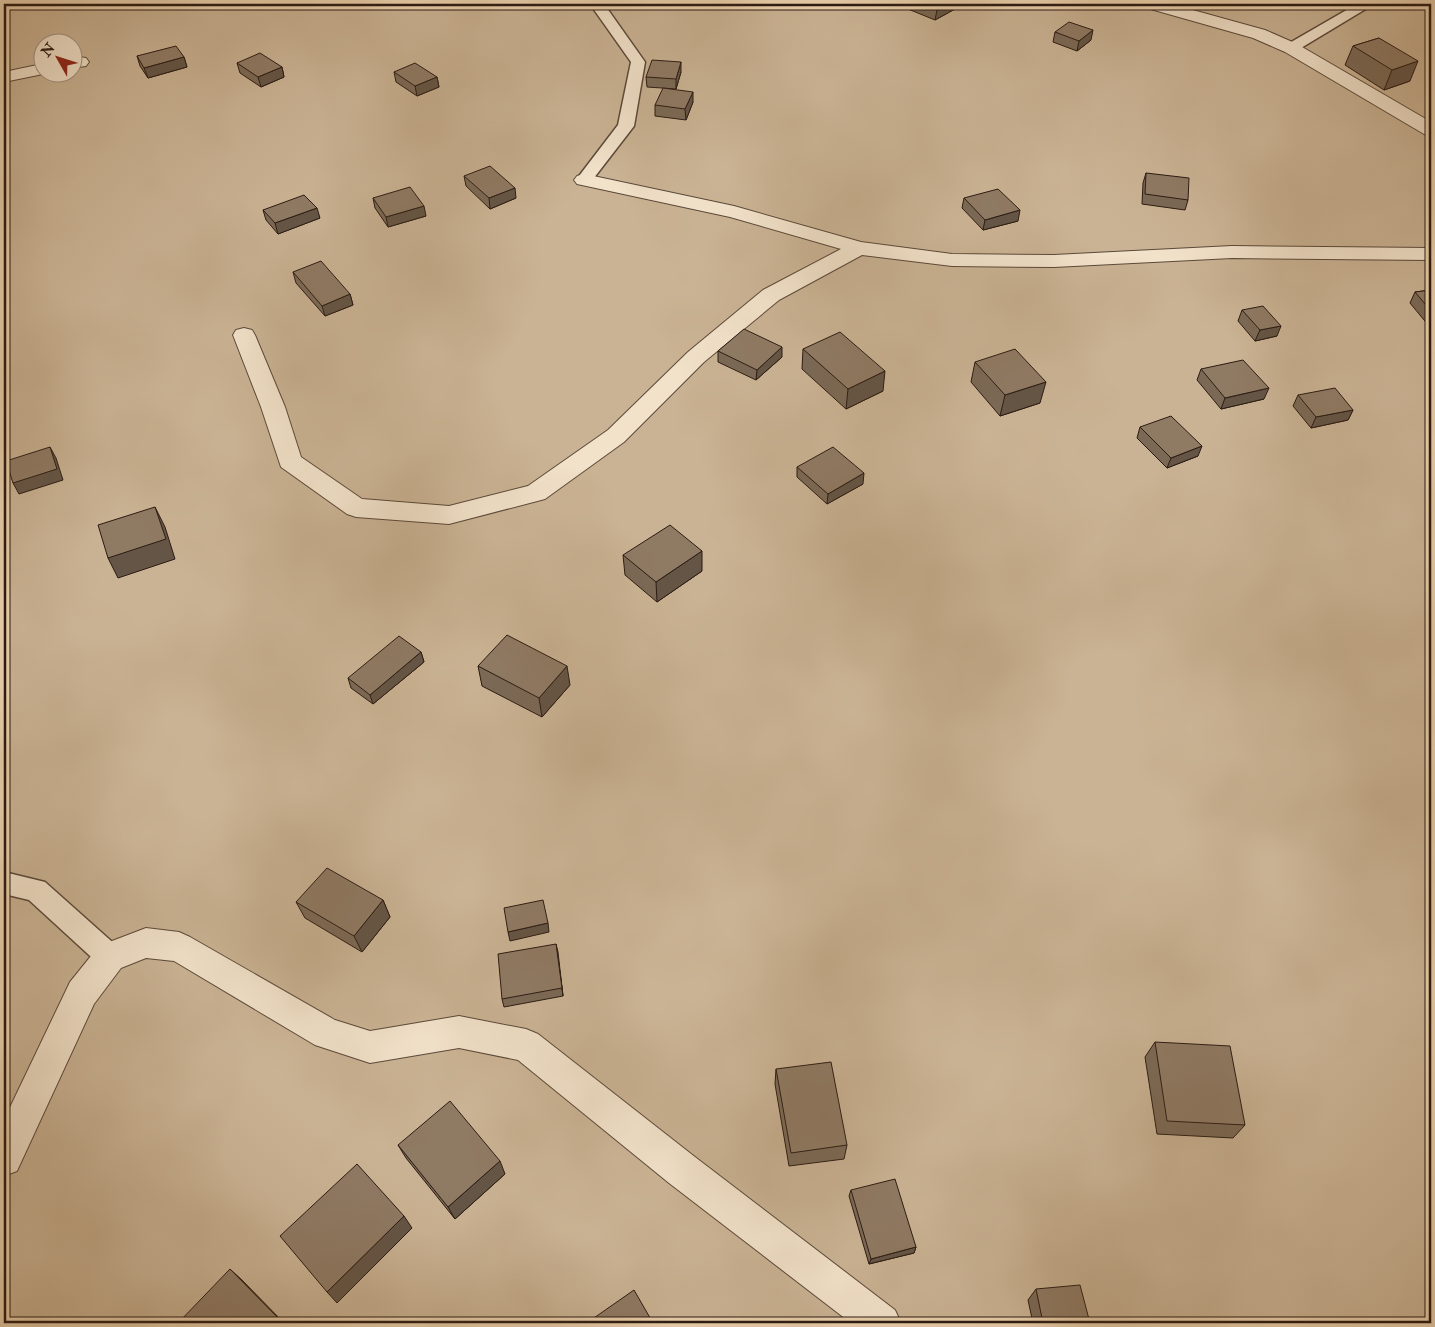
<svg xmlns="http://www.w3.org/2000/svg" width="1435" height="1327" viewBox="0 0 1435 1327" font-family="'IM FELL Double Pica',serif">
<rect width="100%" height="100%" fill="#ebd2ae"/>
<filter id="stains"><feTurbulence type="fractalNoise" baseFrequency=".004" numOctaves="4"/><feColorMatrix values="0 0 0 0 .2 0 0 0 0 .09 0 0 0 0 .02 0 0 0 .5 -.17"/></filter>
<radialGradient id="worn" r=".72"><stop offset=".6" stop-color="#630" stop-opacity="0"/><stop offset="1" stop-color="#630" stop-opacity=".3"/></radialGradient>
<path fill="#cab394" stroke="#7a6754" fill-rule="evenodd" d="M4,4H1431V1323H4ZM42,42H72V72H42Z"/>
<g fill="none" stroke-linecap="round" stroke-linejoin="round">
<g stroke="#5b493a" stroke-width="3">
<g id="lane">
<polygon points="590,4 604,4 645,62 634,126 590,183 578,183 576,180 618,125 631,62"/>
<polygon points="1357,4 1374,4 1296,51 1286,51 1284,48 1286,45"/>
<polygon points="4,872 45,882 119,948 123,957 119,966 110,969 101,966 29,900 4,894"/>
</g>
</g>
<g stroke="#5b493a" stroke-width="2">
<g id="street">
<polygon points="1145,4 1171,4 1265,30 1297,44 1431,122 1431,136 1424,134 1285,52 1253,38 1147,8"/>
<polygon points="80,57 86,58 89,62 86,66 72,68 72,58"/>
<polygon points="42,64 42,72 48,73 4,82 4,72"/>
<polygon points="584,174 734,206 861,242 952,254 1054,255 1232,246 1431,248 1431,260 1232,258 1054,267 952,266 862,255 779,300 704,362 624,442 545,499 449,524 356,517 347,514 281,467 261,407 233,335 236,330 244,328 252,330 255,335 285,407 301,457 362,499 449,506 528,486 608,430 688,352 763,290 841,249 730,217 577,184 574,180 577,176"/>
<polygon points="146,928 179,932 190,937 335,1020 370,1031 459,1016 526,1029 538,1034 695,1157 895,1310 901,1323 851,1323 669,1183 518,1060 459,1048 370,1063 315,1045 174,961 146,958 121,968 94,1004 17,1171 4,1176 4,1120 70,982 99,946"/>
</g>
</g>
<use href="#lane" fill="#f2e2ca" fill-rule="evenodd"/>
<use href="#street" fill="#f2e2ca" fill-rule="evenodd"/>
</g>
<g fill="#7b6956" stroke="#2b1b13">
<polygon points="909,4 955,4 955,9 935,20 908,9"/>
<polygon points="1055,32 1091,40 1077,51 1053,42"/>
<polygon points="1379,38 1410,81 1384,90 1345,65 1353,46"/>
<polygon points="137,56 184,57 187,67 148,78 140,66"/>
<polygon points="237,63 282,67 284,77 261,87 240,73"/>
<polygon points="394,72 437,77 439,87 417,96 396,82"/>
<polygon points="681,72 676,89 647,87 646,77"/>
<polygon points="693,102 686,120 655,116 655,105"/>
<polygon points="1146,173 1188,200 1185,210 1142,204 1143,183"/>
<polygon points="464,176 516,198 490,209 466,186"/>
<polygon points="373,198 426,216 388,227 375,208"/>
<polygon points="964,198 1018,221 983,230 962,208"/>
<polygon points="263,210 320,218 278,234 266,220"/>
<polygon points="293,272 350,294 353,305 325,316 296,283"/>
<polygon points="1431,290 1431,325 1429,326 1410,303 1415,292"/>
<polygon points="1242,310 1277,336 1255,341 1238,321"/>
<polygon points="803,349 883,391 846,409 802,369"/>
<polygon points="718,351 782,357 756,380 718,362"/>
<polygon points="975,362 1040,403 1000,416 971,382"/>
<polygon points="1201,369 1264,399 1221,409 1197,380"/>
<polygon points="1298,395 1353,410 1348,420 1311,428 1293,406"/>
<polygon points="1140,427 1198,456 1167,468 1137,438"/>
<polygon points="797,467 863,484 827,504 797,477"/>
<polygon points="623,555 702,571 657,602 625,575"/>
<polygon points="421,652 424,662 373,704 351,688 348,678"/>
<polygon points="478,666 570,685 542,717 482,686"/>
<polygon points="383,900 390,917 362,952 305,918 296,902"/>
<polygon points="556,944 563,996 504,1007 502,999"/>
<polygon points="1155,1042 1245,1125 1233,1138 1157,1134 1145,1057"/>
<polygon points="776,1069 847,1145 844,1159 789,1166 775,1084"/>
<polygon points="398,1145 505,1174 455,1219 406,1158"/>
<polygon points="851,1190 916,1247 914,1253 869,1264 849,1196"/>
<polygon points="1036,1289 1090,1323 1033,1323 1028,1300"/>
</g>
<g fill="#645546" stroke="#2b1b13">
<polygon points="948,4 955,4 955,9 935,20 937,10"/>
<polygon points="1093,30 1091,40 1077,51 1079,41"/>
<polygon points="184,57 187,67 148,78 144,68"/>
<polygon points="1418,61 1410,81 1384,90 1392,70"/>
<polygon points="681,62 681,72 676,89 676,79"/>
<polygon points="282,67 284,77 261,87 258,77"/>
<polygon points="437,77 439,87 417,96 415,86"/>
<polygon points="693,92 693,102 686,120 685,109"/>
<polygon points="515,188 516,198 490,209 489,198"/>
<polygon points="424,206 426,216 388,227 386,217"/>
<polygon points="317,208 320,218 278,234 275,223"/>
<polygon points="1020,210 1018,221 983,230 985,220"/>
<polygon points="350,294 353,305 325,316 322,306"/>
<polygon points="1281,326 1277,336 1255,341 1260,330"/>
<polygon points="782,347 782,357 756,380 757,370"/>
<polygon points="885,371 883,391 846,409 848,389"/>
<polygon points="1046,382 1040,403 1000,416 1005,395"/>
<polygon points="1269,388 1264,399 1221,409 1225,398"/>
<polygon points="1353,410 1348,420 1311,428 1316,417"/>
<polygon points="1202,446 1198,456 1167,468 1171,458"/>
<polygon points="50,447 56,458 63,480 19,494 13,483"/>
<polygon points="864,473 863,484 827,504 828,494"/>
<polygon points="155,507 165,527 175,559 118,578 108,558"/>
<polygon points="702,551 702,571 657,602 656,582"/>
<polygon points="421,652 424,662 373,704 370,695"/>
<polygon points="567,666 570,685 542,717 539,698"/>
<polygon points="383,900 390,917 362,952 354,936"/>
<polygon points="548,923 549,932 510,941 508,932"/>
<polygon points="556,944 558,952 563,996 562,988"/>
<polygon points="500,1161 505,1174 455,1219 448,1207"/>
<polygon points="404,1216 412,1228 337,1303 327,1292"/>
<polygon points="916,1247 914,1253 869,1264 871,1259"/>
<polygon points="230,1269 242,1280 284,1323 283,1323"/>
</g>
<g fill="#8f7a64" stroke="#2b1b13">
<polygon points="920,4 948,4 937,10"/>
<polygon points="1069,22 1093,30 1079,41 1055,32"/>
<polygon points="1379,38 1418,61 1392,70 1353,46"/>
<polygon points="176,46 184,57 144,68 137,56"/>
<polygon points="260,53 282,67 258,77 237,63"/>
<polygon points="652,60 681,62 676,79 646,77"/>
<polygon points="415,63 437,77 415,86 394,72"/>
<polygon points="663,88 693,92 685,109 655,105"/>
<polygon points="490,166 515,188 489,198 464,176"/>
<polygon points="1146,173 1189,178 1188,200 1145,194"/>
<polygon points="410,187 424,206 386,217 373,198"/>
<polygon points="998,189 1020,210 985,220 964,198"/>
<polygon points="304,195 317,208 275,223 263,210"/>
<polygon points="321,261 350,294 322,306 293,272"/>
<polygon points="1431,290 1431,311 1415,292"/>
<polygon points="1263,306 1281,326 1260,330 1242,310"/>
<polygon points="744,329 782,347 757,370 718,351"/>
<polygon points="840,332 885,371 848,389 803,349"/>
<polygon points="1015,349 1046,382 1005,395 975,362"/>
<polygon points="1243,360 1269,388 1225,398 1201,369"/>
<polygon points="1335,388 1353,410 1316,417 1298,395"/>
<polygon points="1171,416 1202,446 1171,458 1140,427"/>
<polygon points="50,447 57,469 13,483 6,461"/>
<polygon points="833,447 864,473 828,494 797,467"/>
<polygon points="155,507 166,539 108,558 98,525"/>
<polygon points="670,525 702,551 656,582 623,555"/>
<polygon points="507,635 567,666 539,698 478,666"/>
<polygon points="399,636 421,652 370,695 348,678"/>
<polygon points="327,868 383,900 354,936 296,902"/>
<polygon points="543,900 548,923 508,932 504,908"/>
<polygon points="556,944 562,988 502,999 498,954"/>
<polygon points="1155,1042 1230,1046 1245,1125 1167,1121"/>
<polygon points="831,1062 847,1145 791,1153 776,1069"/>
<polygon points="450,1101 500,1161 448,1207 398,1145"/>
<polygon points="357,1164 404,1216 327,1292 280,1236"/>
<polygon points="895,1179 916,1247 871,1259 851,1190"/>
<polygon points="230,1269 283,1323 178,1323"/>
<polygon points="1080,1285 1090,1323 1043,1323 1036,1289"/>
<polygon points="634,1290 653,1323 593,1323 591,1320"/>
</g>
<rect width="1435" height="1327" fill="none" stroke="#ebd2ae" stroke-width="20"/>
<rect x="5" y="5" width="1425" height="1317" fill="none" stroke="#2b1b13" stroke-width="2.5"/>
<rect x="10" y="10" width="1415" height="1307" fill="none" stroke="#2b1b13"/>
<g transform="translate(58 58) rotate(309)"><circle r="24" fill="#f2e2ca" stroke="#a29281"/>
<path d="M0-4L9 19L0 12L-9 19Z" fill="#8f2418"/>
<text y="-8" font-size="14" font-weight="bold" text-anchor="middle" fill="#2b1b13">N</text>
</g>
<rect width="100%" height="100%" filter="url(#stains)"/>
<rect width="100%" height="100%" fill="url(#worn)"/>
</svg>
